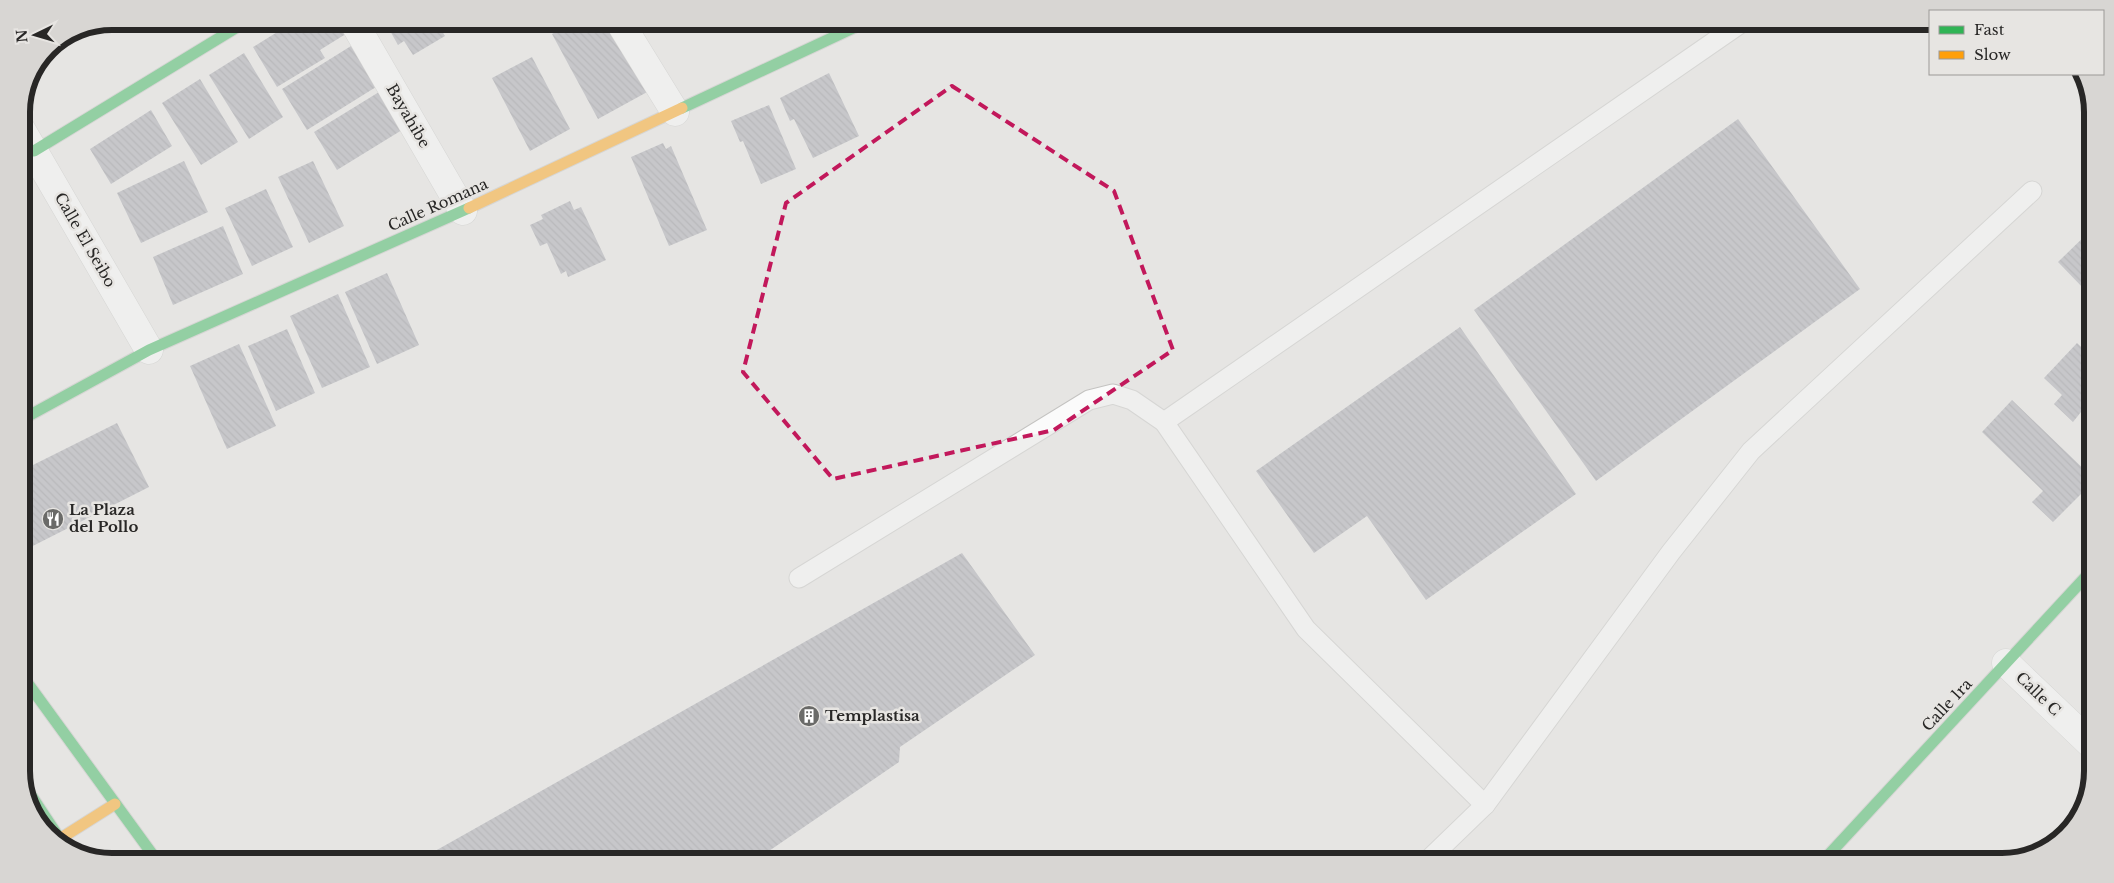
<svg xmlns="http://www.w3.org/2000/svg" width="2114" height="883" viewBox="0 0 2114 883" font-family="'Libre Baskerville',serif">
<defs>
<pattern id="building-back-hatch" width="6" height="6" patternUnits="userSpaceOnUse" patternTransform="scale(1.25)"><rect width="6" height="6" fill="#a2a2ab"/><path d="M-1 5l2 2M0 0l6 6M5-1l2 2" fill="none" stroke="#84848b"/></pattern>
</defs>
<rect width="100%" height="100%" fill="#e6e5e3"/>
<g fill="url(#building-back-hatch)">
<polygon points="295,21 343,21 349,32 320,50 325,58 277,87 253,47"/>
<polygon points="392,21 436,21 445,36 413,55 404,41 398,45 389,29 395,26"/>
<polygon points="575,21 612,21 649,91 598,119 552,34"/>
<polygon points="351,46 376,87 307,130 282,89"/>
<polygon points="244,53 283,117 249,139 209,75"/>
<polygon points="532,57 570,129 530,151 492,78"/>
<polygon points="829,73 859,136 813,158 794,119 790,121 780,98"/>
<polygon points="200,79 238,142 201,165 162,103"/>
<polygon points="379,92 402,130 337,170 314,132"/>
<polygon points="769,105 796,169 761,184 743,141 740,142 731,121"/>
<polygon points="151,110 172,146 111,184 90,149"/>
<polygon points="1738,119 1860,289 1596,481 1474,310"/>
<polygon points="663,143 666,149 671,146 707,230 669,246 631,157"/>
<polygon points="184,161 208,212 141,243 117,193"/>
<polygon points="313,161 344,226 309,243 278,177"/>
<polygon points="266,189 293,247 252,266 225,208"/>
<polygon points="570,201 574,210 581,207 606,260 568,277 566,271 561,274 547,243 540,246 530,225 543,219 541,215"/>
<polygon points="223,226 243,274 173,305 153,257"/>
<polygon points="2093,228 2093,282 2085,290 2058,262"/>
<polygon points="387,273 419,345 377,364 345,292"/>
<polygon points="338,294 370,367 322,388 290,316"/>
<polygon points="1460,327 1576,494 1426,600 1367,516 1314,553 1256,471"/>
<polygon points="287,329 315,393 276,411 248,346"/>
<polygon points="2077,343 2093,358 2093,423 2081,412 2073,422 2054,404 2062,395 2044,378"/>
<polygon points="239,344 276,426 227,449 190,366"/>
<polygon points="2012,400 2093,478 2093,482 2053,522 2032,502 2043,491 1982,432"/>
<polygon points="117,423 149,487 21,552 21,471"/>
<polygon points="962,553 1035,655 900,747 899,762 753,862 433,862 428,855"/>
</g>
<g fill="none" stroke-linecap="round" stroke-linejoin="round">
<g stroke="#c4c3c1" stroke-width="21">
<g id="lane">
<polyline points="1164,422 1744,21"/>
<polyline points="799,578 1089,400 1113,394 1132,400 1164,422 1306,629 1485,805"/>
<polyline points="1426,862 1485,805 1671,552 1751,451 2032,191"/>
</g>
</g>
<g stroke="#c4c3c1" stroke-width="29">
<g id="street">
<polyline points="353,21 463,211"/>
<polyline points="619,21 675,112"/>
<polyline points="21,129 149,350"/>
<polyline points="2006,663 2093,746"/>
</g>
</g>
<g stroke="#c4c3c1" stroke-width="13">
<g id="fast">
<polyline points="682,108 868,21"/>
<polyline points="34,151 247,21"/>
<polyline points="21,420 149,350 469,208"/>
<polyline points="21,674 158,862"/>
<polyline points="25,786 60,839 69,848"/>
<polyline points="1822,862 2093,569"/>
</g>
</g>
<g stroke="#c4c3c1" stroke-width="13">
<g id="slow">
<polyline points="469,208 682,108"/>
<polyline points="58,840 115,804"/>
</g>
</g>
<use href="#lane" stroke="#fbfbfb" stroke-width="19"/>
<use href="#street" stroke="#fbfbfb" stroke-width="28"/>
<use href="#fast" stroke="#30b455" stroke-width="11"/>
<use href="#slow" stroke="#ff9f0a" stroke-width="11"/>
</g>
<path d="M0 0H2114V883H0ZM952,86L1114,191L1173,350L1054,430L833,479L743,372L786,203Z" fill="#e6e5e3" fill-opacity=".55" fill-rule="evenodd"/>
<path fill="none" stroke="#c2185b" stroke-width="4" stroke-dasharray="10 6" stroke-linejoin="round" d="M952,86L1114,191L1173,350L1054,430L833,479L743,372L786,203Z"/>
<defs>
<g id="restaurant-disc" transform="scale(1.125)"><circle r="9.5" fill="#6a6a68" stroke="#e7e5e2"/><path d="M-5-6h1v4h1v-4h1v4h1v-4h1v5L-1.5 .5V6h-2V.5L-5-1ZM5-6V6H3V1.5H1.5Q1.5-4 5-6Z" fill="#fff"/></g>
<g id="building-disc" transform="scale(1.125)"><circle r="9.5" fill="#6a6a68" stroke="#e7e5e2"/><path d="M-4-6H4V6H1V3H-1V6H-4ZM-2.5-4.3h1.7v1.8h-1.7ZM.8-4.3h1.7v1.8H.8ZM-2.5-1h1.7V.8h-1.7ZM.8-1h1.7V.8H.8Z" fill="#fff"/></g>
</defs>
<g fill-rule="evenodd">
<use href="#restaurant-disc" x="53" y="519"/>
<use href="#building-disc" x="809" y="716"/>
</g>
<g text-anchor="middle" stroke-width="5" stroke-linejoin="round" paint-order="stroke">
<g font-size="15" fill="#282726" stroke="#e7e5e2">
<text transform="translate(408 116) rotate(60)" y="5">Bayahibe</text>
<text transform="translate(438 205) rotate(-24)" y="5">Calle Romana</text>
<text transform="translate(85 240) rotate(60)" y="5">Calle El Seibo</text>
<text transform="translate(2038 694) rotate(44)" y="5">Calle C</text>
<text transform="translate(1947 705) rotate(-47)" y="5">Calle 1ra</text>
</g>
<g font-size="15" font-weight="bold" fill="#282726" stroke="#e7e5e2" text-anchor="start">
<text x="69" y="515">La Plaza<tspan x="69" dy="17">del Pollo</tspan></text>
<text x="825" y="721">Templastisa</text>
</g>
</g>
<path d="M0 0H2114V883H0ZM112 30H2002A82 82 0 0 1 2084 112V771A82 82 0 0 1 2002 853H112A82 82 0 0 1 30 771V112A82 82 0 0 1 112 30Z" fill="#d8d6d3" fill-rule="evenodd"/>
<path fill="none" stroke="#282726" stroke-width="6" d="M112 30H2002A82 82 0 0 1 2084 112V771A82 82 0 0 1 2002 853H112A82 82 0 0 1 30 771V112A82 82 0 0 1 112 30Z"/>
<rect x="1929" y="10" width="175" height="65" fill="#e7e5e2" stroke="#9b9997"/>
<rect x="1939" y="26" width="25" height="8" fill="#30b455" stroke="#9b9997"/>
<text x="1974" y="35" font-size="15" fill="#282726">Fast</text>
<rect x="1939" y="51" width="25" height="8" fill="#ff9f0a" stroke="#9b9997"/>
<text x="1974" y="60" font-size="15" fill="#282726">Slow</text>
<g transform="translate(35 35) rotate(265)" stroke="#e7e5e2" stroke-width="4" paint-order="stroke">
<path d="M0-4L9 19L0 12L-9 19Z" fill="#282726"/>
<text y="-8" font-size="14" font-weight="bold" text-anchor="middle" fill="#282726">N</text>
</g>
</svg>
